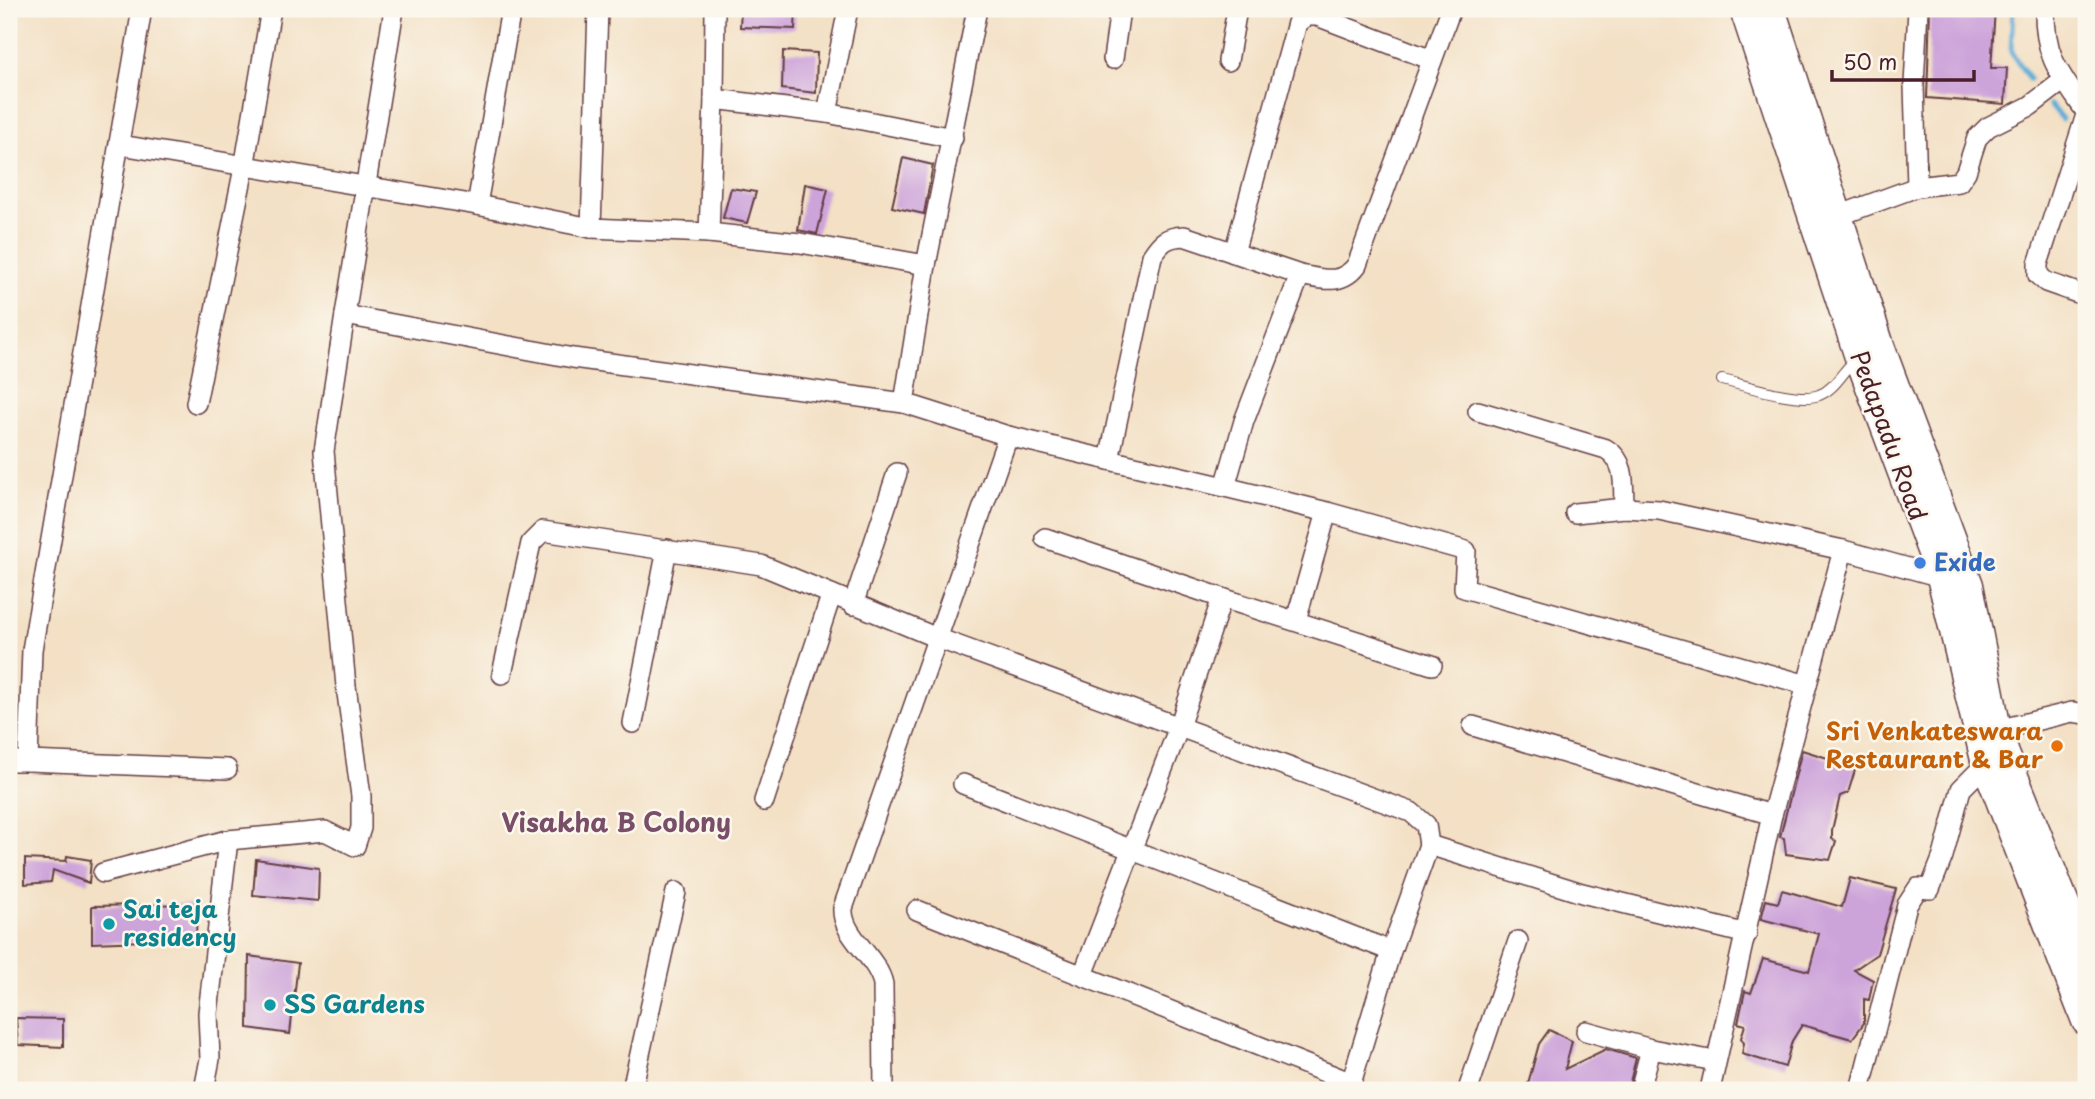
<svg xmlns="http://www.w3.org/2000/svg" width="2095" height="1099" viewBox="0 0 2095 1099" font-family="'Playpen Sans',sans-serif">
<rect width="100%" height="100%" fill="#fbf7ec"/>
<filter id="ink" filterUnits="userSpaceOnUse"><feTurbulence type="fractalNoise" baseFrequency=".0143" numOctaves="2"/><feDisplacementMap in="SourceGraphic" scale="14" xChannelSelector="R" yChannelSelector="G"/><feConvolveMatrix kernelMatrix="1 2 1 2 8 2 1 2 1" color-interpolation-filters="sRGB"/></filter>
<filter id="wash" filterUnits="userSpaceOnUse"><feTurbulence type="fractalNoise" baseFrequency=".00686" numOctaves="4" result="noise"/><feDisplacementMap in="SourceGraphic" scale="28" xChannelSelector="R" yChannelSelector="G"/><feGaussianBlur stdDeviation="1.57" result="paint"/><feColorMatrix in="noise" values="0 0 0 0 0 0 0 0 0 0 0 0 0 0 0 0 0 1.4 0 .05"/><feComposite in="paint" operator="in"/></filter>
<g filter="url(#wash)">
<rect width="100%" height="100%" fill="#f3e0c5"/>
<g fill="none" stroke-linecap="round" stroke-linejoin="round">
<g stroke="#5cacd7" stroke-width="5">
<polyline points="2013,9 2011,52 2029,79"/>
<polyline points="2050,105 2062,119"/>
</g>
</g>
<g id="blocks">
<g fill="#cda4da">
<polygon points="741,9 796,9 795,29 740,27"/>
<polygon points="1930,9 1995,9 1991,68 2007,68 2005,104 1927,98"/>
<polygon points="783,51 817,53 816,93 782,89"/>
<polygon points="903,158 933,165 924,214 892,207"/>
<polygon points="805,184 828,189 817,234 798,230"/>
<polygon points="731,188 756,192 747,223 723,218"/>
<polygon points="1802,750 1856,767 1848,793 1840,796 1832,830 1832,839 1836,841 1830,860 1786,854 1784,838 1780,837"/>
<polygon points="67,856 91,860 89,883 53,870 51,882 25,884 25,859 66,861"/>
<polygon points="256,859 319,868 318,901 253,895"/>
<polygon points="1850,878 1896,889 1877,954 1854,970 1873,980 1869,1000 1864,999 1864,1023 1852,1039 1802,1025 1792,1041 1785,1067 1742,1054 1744,1043 1741,1038 1745,1025 1738,1023 1745,991 1751,993 1763,959 1809,971 1819,934 1761,919 1766,900 1778,903 1782,890 1842,907"/>
<polygon points="197,904 196,939 92,943 92,906"/>
<polygon points="249,956 298,963 290,1034 248,1028"/>
<polygon points="16,1018 63,1019 63,1047 18,1045"/>
<polygon points="1549,1030 1572,1041 1565,1069 1606,1049 1636,1058 1628,1090 1538,1090 1527,1087 1539,1044"/>
</g>
</g>
</g>
<g filter="url(#ink)">
<use href="#blocks" fill-opacity="0" stroke="#633c42" stroke-width="2"/>
<g fill="none" stroke-linecap="round" stroke-linejoin="round">
<g stroke="#633c42" stroke-width="12">
<path id="lane" d="M1722,380C1744,385 1799,403 1819,395C1836,389 1844,368 1858,358"/>
</g>
<g stroke="#633c42" stroke-width="22">
<g id="street">
<polyline points="394,9 345,315 573,358 904,403 1008,436"/>
<polyline points="715,9 714,99 827,113 953,138"/>
<path d="M2045,9C2044,57 2060,74 2086,112"/>
<polyline points="1113,59 1120,9"/>
<polyline points="1228,61 1237,9"/>
<polyline points="827,113 848,9"/>
<polyline points="2086,115 2038,264 2038,275 2046,282 2086,296"/>
<polyline points="121,145 477,205 591,228 709,233 800,243 926,265"/>
<polyline points="1917,187 1914,85 1918,9"/>
<polyline points="477,205 511,9"/>
<polyline points="1838,216 1917,187 1959,182 1966,172 1977,138 1988,127 2030,106 2064,80"/>
<polyline points="591,228 598,9"/>
<polyline points="709,233 714,99"/>
<polyline points="1234,253 1297,23 1306,16 1317,16 1432,60"/>
<path d="M1300,275C1323,279 1341,286 1357,265L1451,9"/>
<polyline points="196,403 244,168 271,9"/>
<polyline points="904,403 926,265 977,9"/>
<path d="M1478,411L1606,449C1627,461 1623,486 1624,508"/>
<path d="M1225,487L1109,460L1152,256C1161,242 1166,237 1184,236L1300,275L1244,421L1225,487L1327,512L1296,620"/>
<polyline points="1327,512 1466,551 1464,588 1807,685"/>
<polyline points="1575,513 1624,508 1659,510 1843,550 1772,815 1710,1090"/>
<polyline points="1045,538 1222,598 1179,727 1083,975"/>
<polyline points="1843,550 1941,577"/>
<polyline points="1222,598 1432,665"/>
<polyline points="853,605 897,473"/>
<polyline points="502,674 531,543 543,531 761,565 937,638 1411,812 1426,825 1429,845 1582,893 1747,934"/>
<polyline points="633,723 667,549"/>
<polyline points="1473,726 1772,815"/>
<polyline points="1997,730 2072,712 2086,714"/>
<polyline points="9,761 28,761 32,650 142,9"/>
<polyline points="28,761 227,769"/>
<polyline points="963,784 1391,951"/>
<polyline points="764,801 831,596"/>
<polyline points="103,873 228,840 325,831 355,846 361,828 361,796 346,686 324,451 345,315"/>
<polyline points="917,910 1352,1083"/>
<polyline points="1586,1031 1651,1049 1715,1061"/>
<polyline points="204,1090 210,1059 208,1013 228,840"/>
<polyline points="632,1090 676,892"/>
<path d="M884,1090L883,984C877,956 841,936 843,908L1008,436L1109,460"/>
<polyline points="1349,1090 1391,951 1429,845"/>
<polyline points="1468,1090 1518,941"/>
<polyline points="1640,1090 1651,1049"/>
<polyline points="1860,1090 1907,905 1918,888 1930,889 1943,856 1961,789 1986,764"/>
</g>
</g>
<g stroke="#633c42" stroke-width="31">
<g id="secondary">
<polyline points="1744,9 1859,357 1941,577 1986,764 2086,1021"/>
<polyline points="1771,9 1881,349 1969,585 1997,730 2005,754 2086,956"/>
</g>
</g>
<polyline stroke="#633c42" stroke-width="3.5" stroke-dasharray="5 5" stroke-linecap="butt" points="1705,9 1721,14"/>
<use href="#lane" stroke="#fff" stroke-width="10"/>
<use href="#street" stroke="#fff" stroke-width="19"/>
<use href="#secondary" stroke="#fff" stroke-width="28"/>
</g>
</g>
<circle fill="#3f7fe0" stroke="#fbf7ec" stroke-width="2.5" cx="1920" cy="563" r="7"/>
<circle fill="#e8710a" stroke="#fbf7ec" stroke-width="2.5" cx="2057" cy="746" r="7"/>
<g fill="#0f9aa8" stroke="#fbf7ec" stroke-width="2.5">
<circle cx="109" cy="924" r="7"/>
<circle cx="270" cy="1005" r="7"/>
</g>
<g text-anchor="middle" stroke-width="5" stroke-linejoin="round" paint-order="stroke">
<g font-size="24" fill="#4a1f2b" stroke="#fbf7ec">
<text transform="translate(1888 436) rotate(70)" y="8">Pedapadu Road</text>
</g>
<g font-size="24" font-weight="bold" fill="#366cbe" stroke="#fbf7ec" text-anchor="start">
<text x="1934" y="571">Exide</text>
</g>
<g font-size="24" font-weight="bold" fill="#c56008" stroke="#fbf7ec" text-anchor="end">
<text x="2043" y="740">Sri Venkateswara<tspan x="2043" dy="28">Restaurant &amp; Bar</tspan></text>
</g>
<g font-size="24" font-weight="bold" fill="#0d838f" stroke="#fbf7ec" text-anchor="start">
<text x="123" y="918">Sai teja<tspan x="123" dy="28">residency</tspan></text>
<text x="284" y="1013">SS Gardens</text>
</g>
<g font-size="26" font-weight="bold" fill="#784e68" stroke="#fbf7ec">
<text x="616" y="832">Visakha B Colony</text>
</g>
</g>
<rect width="2095" height="1099" fill="none" stroke="#fbf7ec" stroke-width="35"/>
<path d="M1832 70v10h142v-10" fill="none" stroke="#4a1f2b" stroke-width="3.5"/>
<text x="1843" y="70" font-size="21" fill="#4a1f2b" stroke="#fbf7ec" stroke-width="5" paint-order="stroke">50 m</text>
</svg>
